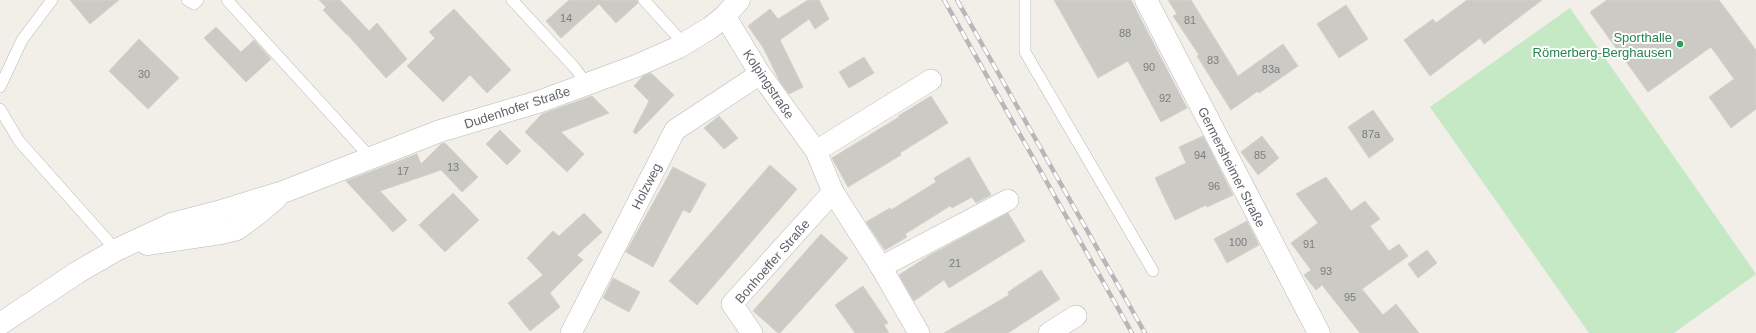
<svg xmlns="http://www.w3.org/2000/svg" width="1756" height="333" viewBox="0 0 1756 333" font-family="Helvetica,sans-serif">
<rect width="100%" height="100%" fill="#f1efe8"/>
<polygon fill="#c5e8c5" points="1570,8 1756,274 1674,333 1589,333 1430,107"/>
<g fill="#cccac5" stroke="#d6d1c6">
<polygon points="70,0 119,0 90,24"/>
<polygon points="319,0 340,0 369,31 377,23 407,59 386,78 347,34 347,35 323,10 326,7"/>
<polygon points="569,0 637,0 638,3 616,23 599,4 561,38 546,21"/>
<polygon points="808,0 819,0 829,19 815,29 809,19 780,40 803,87 789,94 779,80 764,49 748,26 770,9 778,19"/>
<polygon points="1054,0 1131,0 1187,108 1161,122 1128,61 1098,78"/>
<polygon points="1168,0 1191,0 1238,76 1283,44 1298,66 1259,93 1258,91 1231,110 1197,56 1199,55 1173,16 1177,14"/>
<polygon points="1467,0 1542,0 1484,44 1480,38 1430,76 1404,40 1433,19 1436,23"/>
<polygon points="1607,0 1719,0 1756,50 1756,109 1731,128 1709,97 1734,79 1711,47 1648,92 1590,12"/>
<polygon points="1346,5 1368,39 1339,58 1317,24"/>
<polygon points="454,9 511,70 487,93 470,75 443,102 407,66 435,38 429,32"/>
<polygon points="216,27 241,52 254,40 271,59 246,82 204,38"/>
<polygon points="139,39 179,78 148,109 109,71"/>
<polygon points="864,57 874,73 849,88 839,72"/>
<polygon points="651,73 674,95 636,134 633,132 649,101 634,86 643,76"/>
<polygon points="592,96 609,113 561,132 584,154 567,172 525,132 542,114"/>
<polygon points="931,96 948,123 900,153 901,155 848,187 832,158 899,117 898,116"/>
<polygon points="1373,110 1394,140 1369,158 1348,127"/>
<polygon points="719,116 738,138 724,149 704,128"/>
<polygon points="500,130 521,151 507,165 486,144"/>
<polygon points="1203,136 1233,195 1207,207 1206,205 1175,220 1155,178 1186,163 1179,147"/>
<polygon points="1262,136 1279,158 1258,175 1241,152"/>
<polygon points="445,143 478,177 462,192 441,170 380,191 407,220 393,232 346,181 417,154 421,164 441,144"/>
<polygon points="969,157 991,195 976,203 972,197 952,208 950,206 905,234 907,237 885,250 866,222 890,208 891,210 936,182 934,178"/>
<polygon points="770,165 797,189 697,305 669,281"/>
<polygon points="673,167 706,184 690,213 683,210 653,267 626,252"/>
<polygon points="1326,177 1351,211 1365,201 1380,219 1370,226 1389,251 1399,244 1408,256 1362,289 1383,315 1396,304 1419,333 1360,333 1322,285 1316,290 1304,275 1311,270 1291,243 1318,223 1296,194"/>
<polygon points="453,193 479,220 445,252 419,225"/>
<polygon points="584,213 602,232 577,255 583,260 550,293 560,307 530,331 508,303 543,275 527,258 553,231 559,236"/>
<polygon points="1008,213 1025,241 949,288 944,280 914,301 899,275 930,255"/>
<polygon points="1247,221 1259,245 1227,263 1214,239"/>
<polygon points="821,234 848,258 780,333 778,333 753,311"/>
<polygon points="1427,250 1437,263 1418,278 1408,264"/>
<polygon points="1041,270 1060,299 1008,333 944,333 1009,295 1008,292"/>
<polygon points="613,278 640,292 629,312 603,298"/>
<polygon points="863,286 888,323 884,325 889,333 855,333 835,305"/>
</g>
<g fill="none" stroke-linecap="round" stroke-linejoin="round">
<g stroke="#b5b8bc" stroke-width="12">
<g id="service">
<polyline points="187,0 194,4 198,0"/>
<polyline points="227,0 370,157"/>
<polyline points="512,0 574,67 587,84"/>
<polyline points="644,0 684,44"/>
<polyline points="1025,0 1025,52 1153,271"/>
<polyline points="0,87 22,40 52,0"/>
<polyline points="0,109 19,141 116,250"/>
</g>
</g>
<g stroke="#b5b8bc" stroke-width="22">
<g id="minor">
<polyline points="725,16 760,74 816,151 833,192 881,267 919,333"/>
<polyline points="816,151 931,80"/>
<polyline points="881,267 1008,200"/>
<polyline points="571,333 675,130 760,74"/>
<polyline points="752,333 732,304 833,192"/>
<polyline points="1049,333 1076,316"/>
</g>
</g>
<g stroke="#b5b8bc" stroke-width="23">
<g id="tertiary">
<polyline points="147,244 221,233 237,229 256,215 276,198"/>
<polyline points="0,324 78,272 116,250 172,224 218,212 283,192 440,131 541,101 636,66 679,47 710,28 725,16 739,0"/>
</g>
</g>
<g stroke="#b6babf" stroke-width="23">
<polyline id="secondary" points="1146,0 1319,333"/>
</g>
<use href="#service" stroke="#fff" stroke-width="11"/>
<use href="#minor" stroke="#fff" stroke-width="21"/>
<use href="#tertiary" stroke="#fff" stroke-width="22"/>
<use href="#secondary" stroke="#fff" stroke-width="22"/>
<g stroke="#b6b7b8" stroke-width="4.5">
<g id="rail">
<polyline points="944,0 1132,333"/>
<polyline points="957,0 1145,333"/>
</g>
</g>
<use href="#rail" stroke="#fff" stroke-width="3" stroke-dasharray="9" stroke-linecap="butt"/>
</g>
<circle fill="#2e9e5b" stroke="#fff" stroke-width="1.5" cx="1680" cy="44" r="4"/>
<g text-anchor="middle" stroke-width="4" stroke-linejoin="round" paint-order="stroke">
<g font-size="11" fill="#7a7d7f">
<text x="566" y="22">14</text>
<text x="1190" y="24">81</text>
<text x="1125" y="37">88</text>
<text x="1213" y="64">83</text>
<text x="1149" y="71">90</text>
<text x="1271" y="73">83a</text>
<text x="144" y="78">30</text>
<text x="1165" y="102">92</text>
<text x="1371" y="138">87a</text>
<text x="1200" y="159">94</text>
<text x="1260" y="159">85</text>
<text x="453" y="171">13</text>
<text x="403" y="175">17</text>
<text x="1214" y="190">96</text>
<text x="1238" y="246">100</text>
<text x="1309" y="248">91</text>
<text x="955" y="267">21</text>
<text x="1326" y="275">93</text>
<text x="1350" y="301">95</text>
</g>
<g font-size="13" fill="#27864d" stroke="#fff" text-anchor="end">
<text x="1672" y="42">Sporthalle<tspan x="1672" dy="15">Römerberg-Berghausen</tspan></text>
</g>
<g font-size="13" fill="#5f6368" stroke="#fff">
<text transform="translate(769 84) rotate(56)" y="5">Kolpingstraße</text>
<text transform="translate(517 107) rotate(-18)" y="5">Dudenhofer Straße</text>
<text transform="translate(1232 167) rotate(63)" y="5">Germersheimer Straße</text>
<text transform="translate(646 186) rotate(-63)" y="5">Holzweg</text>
<text transform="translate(772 261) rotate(-49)" y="5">Bonhoeffer Straße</text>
</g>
</g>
</svg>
